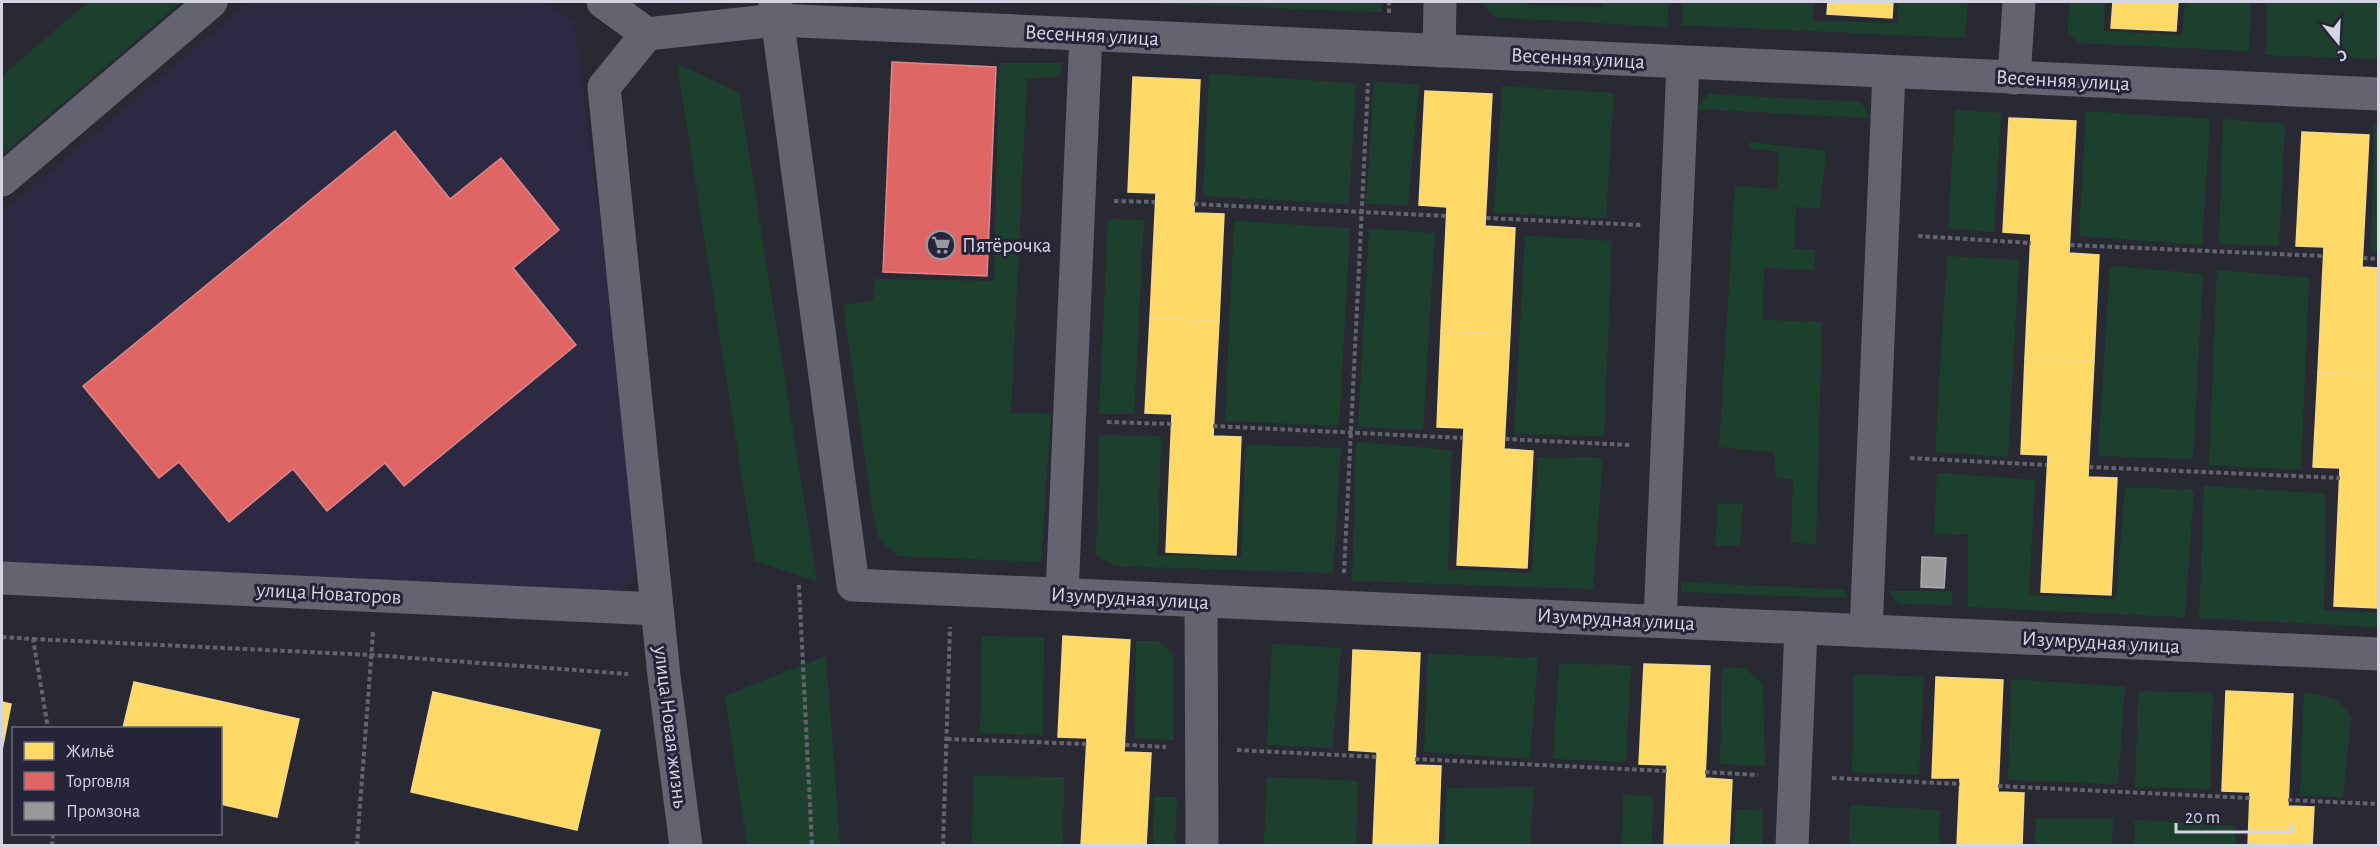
<svg xmlns="http://www.w3.org/2000/svg" width="2380" height="847" viewBox="0 0 2380 847" font-family="'Alegreya Sans',sans-serif">
<rect width="100%" height="100%" fill="#292933"/>
<polygon fill="#2c2a43" points="249,2 546,2 574,23 644,560 623,593 2,563 2,213"/>
<g fill="#1c402d">
<polygon points="88,2 181,2 2,155 2,76"/>
<polygon points="1162,2 1382,2 1382,12 1162,4"/>
<polygon points="1481,2 1526,2 1527,5 1602,7 1603,2 1669,2 1667,27 1495,17"/>
<polygon points="1683,2 1814,2 1814,21 1897,23 1898,2 1968,2 1965,38 1682,25"/>
<polygon points="2069,2 2105,2 2104,31 2182,35 2185,2 2251,2 2249,51 2080,43 2068,33"/>
<polygon points="2267,2 2378,2 2378,59 2266,55"/>
<polygon points="999,63 1062,63 1060,76 1027,79 1011,413 1051,414 1041,562 898,556 879,539 873,514 843,305 873,301 875,279 994,281"/>
<polygon points="677,64 739,92 817,581 755,561"/>
<polygon points="1209,74 1356,83 1349,204 1203,196"/>
<polygon points="1374,81 1419,85 1408,205 1366,204"/>
<polygon points="1502,86 1614,93 1606,218 1494,213"/>
<polygon points="1708,94 1861,102 1870,118 1697,109"/>
<polygon points="1955,110 2001,113 1994,232 1948,229"/>
<polygon points="2086,111 2210,119 2202,245 2079,236"/>
<polygon points="2223,119 2285,124 2279,246 2219,244"/>
<polygon points="2374,123 2378,123 2378,252 2371,252"/>
<polygon points="1750,142 1826,151 1820,208 1796,207 1794,249 1815,250 1814,270 1764,268 1763,320 1822,322 1816,545 1791,542 1793,478 1776,479 1774,452 1719,447 1735,186 1777,189 1779,152 1749,148"/>
<polygon points="1108,219 1144,220 1134,414 1099,414"/>
<polygon points="1234,221 1350,228 1339,426 1225,421"/>
<polygon points="1369,229 1435,233 1423,430 1358,427"/>
<polygon points="1525,236 1612,241 1604,436 1514,434"/>
<polygon points="1947,256 2019,260 2008,457 1935,452"/>
<polygon points="2110,266 2203,274 2193,459 2098,456"/>
<polygon points="2217,270 2309,278 2301,470 2209,465"/>
<polygon points="1099,435 1161,436 1158,555 1241,557 1246,445 1341,448 1333,573 1115,566 1096,555"/>
<polygon points="1356,442 1452,450 1448,569 1532,573 1538,457 1603,458 1593,589 1352,581"/>
<polygon points="1937,473 2035,480 2029,595 2116,599 2125,487 2194,490 2185,617 1968,607 1968,534 1934,535"/>
<polygon points="2204,486 2326,494 2324,610 2378,613 2378,627 2199,618"/>
<polygon points="1718,504 1743,504 1740,545 1715,546"/>
<polygon points="1681,582 1846,590 1845,598 1682,592"/>
<polygon points="1888,591 1952,591 1952,605 1899,604"/>
<polygon points="982,636 1044,638 1043,735 980,733"/>
<polygon points="1136,641 1159,641 1174,655 1174,740 1135,738"/>
<polygon points="1272,644 1341,648 1333,748 1267,745"/>
<polygon points="1428,654 1538,658 1530,759 1424,752"/>
<polygon points="826,656 840,845 747,845 725,696"/>
<polygon points="1559,664 1631,665 1626,762 1553,759"/>
<polygon points="1722,667 1745,668 1763,685 1765,766 1720,764"/>
<polygon points="1854,674 1924,677 1919,775 1852,772"/>
<polygon points="2011,679 2125,687 2118,784 2008,780"/>
<polygon points="2138,691 2213,693 2210,789 2135,787"/>
<path d="M2304,693C2328,696 2336,696 2351,716L2343,797L2300,796Z"/>
<polygon points="973,776 1064,777 1063,845 972,845"/>
<polygon points="1267,777 1358,781 1356,845 1264,845"/>
<polygon points="1534,787 1530,845 1444,845 1447,788"/>
<polygon points="1623,795 1653,796 1652,845 1622,845"/>
<polygon points="1154,797 1177,797 1175,845 1153,845"/>
<polygon points="1850,805 1940,810 1939,845 1849,845"/>
<polygon points="1763,809 1762,845 1734,845 1736,810"/>
<polygon points="2036,818 2113,819 2112,845 2035,845"/>
<polygon points="2135,820 2236,826 2235,845 2134,845"/>
</g>
<g fill="#ffd966" stroke="#f2d88b" stroke-width="1.5">
<polygon points="1828,2 1893,2 1892,18 1827,14"/>
<polygon points="2113,2 2178,2 2176,31 2111,28"/>
<polygon points="1133,77 1200,80 1194,213 1224,214 1219,321 1150,318 1156,193 1128,192"/>
<polygon points="1425,91 1492,94 1485,226 1515,228 1510,334 1441,331 1447,207 1419,205"/>
<polygon points="2009,118 2076,121 2069,253 2099,255 2094,361 2025,358 2031,234 2003,232"/>
<polygon points="2302,132 2369,135 2362,267 2378,268 2378,375 2318,372 2324,247 2296,246"/>
<polygon points="1150,318 1219,321 1213,436 1241,437 1236,555 1166,552 1172,414 1145,413"/>
<polygon points="1441,331 1510,334 1504,449 1533,451 1527,568 1457,565 1464,428 1437,427"/>
<polygon points="2025,358 2094,361 2088,477 2117,478 2111,595 2041,592 2048,455 2021,454"/>
<polygon points="2318,372 2378,375 2378,608 2334,606 2340,468 2313,467"/>
<polygon points="1063,636 1130,640 1124,752 1151,753 1146,846 1081,846 1087,738 1058,737"/>
<polygon points="1353,650 1420,653 1415,765 1441,766 1438,846 1373,846 1377,752 1349,750"/>
<polygon points="1644,664 1710,666 1705,778 1732,780 1729,846 1664,846 1667,765 1639,764"/>
<polygon points="1936,677 2003,680 1998,792 2024,793 2022,846 1957,846 1960,778 1932,778"/>
<polygon points="134,682 299,719 277,817 220,804 220,728 123,728"/>
<polygon points="2226,691 2293,694 2288,806 2314,807 2312,846 2248,846 2250,792 2222,791"/>
<polygon points="433,692 600,730 577,830 411,792"/>
<polygon points="2,702 11,704 2,750"/>
</g>
<g fill="#e06666" stroke="#dc878b" stroke-width="1.5">
<polygon points="892,62 996,67 987,276 883,272"/>
<polygon points="395,131 450,199 501,158 559,230 513,268 576,345 404,486 385,463 327,511 293,469 229,522 179,462 159,478 83,386"/>
</g>
<polygon fill="#999" stroke="#ababaf" stroke-width="1.5" points="1922,557 1946,558 1944,588 1921,587"/>
<g fill="none" stroke-linecap="round" stroke-linejoin="round">
<g stroke="#64646f" stroke-width="4" stroke-dasharray="4.5 3" stroke-linecap="butt">
<polyline points="1389,13 1389,2"/>
<polyline points="1114,201 1155,202"/>
<polyline points="1194,204 1447,216"/>
<polyline points="1486,218 1641,225"/>
<polyline points="1918,236 2031,243"/>
<polyline points="2070,245 2323,256"/>
<polyline points="2363,258 2378,259"/>
<polyline points="1107,422 1172,424"/>
<polyline points="1213,426 1463,438"/>
<polyline points="1505,439 1630,445"/>
<polyline points="1910,458 2047,465"/>
<polyline points="2089,467 2340,478"/>
<polyline points="1344,573 1368,83"/>
<polyline points="799,585 812,846"/>
<polyline points="2,637 33,639 48,728"/>
<polyline points="33,639 372,655 628,674"/>
<polyline points="947,739 1087,744"/>
<polyline points="1125,745 1166,747"/>
<polyline points="1237,750 1377,757"/>
<polyline points="1415,759 1667,771"/>
<polyline points="1705,772 1758,775"/>
<polyline points="1832,778 1960,784"/>
<polyline points="1998,786 2250,798"/>
<polyline points="2288,800 2378,804"/>
<polyline points="52,846 53,834"/>
<polyline points="357,846 373,632"/>
<polyline points="943,846 950,627"/>
</g>
<g stroke="#646471" stroke-width="33">
<polyline points="603,2 647,34"/>
<polyline points="775,2 853,585 2378,654"/>
<polyline points="1439,51 1440,2"/>
<polyline points="2014,78 2019,2"/>
<polyline points="2,180 211,2"/>
<polyline points="2,578 657,609"/>
<polyline points="1062,594 1086,34"/>
<polyline points="1201,601 1202,846"/>
<polyline points="1660,621 1683,63"/>
<polyline points="1866,631 1889,72"/>
<polyline points="686,846 664,676 604,87 647,34 777,20 2378,94"/>
<polyline points="1792,846 1801,628"/>
</g>
</g>
<defs>
<g id="supermarket-ring" transform="scale(1.5)"><circle r="9.5" fill="#252438" stroke="#9898a5" stroke-width="1.5"/><path d="M-6-5.5h2.5l.6 2H6L4.5 2H-2.5L-4.4-4H-6ZM-1.5 3.2a1.3 1.3 0 1 0 .1 0ZM3 3.2a1.3 1.3 0 1 0 .1 0Z" fill="#9898a5"/></g>
</defs>
<g fill-rule="evenodd">
<use href="#supermarket-ring" x="941" y="245"/>
</g>
<g text-anchor="middle" stroke-width="6" stroke-linejoin="round" paint-order="stroke">
<g font-size="21" fill="#d4d4e2" stroke="#252438">
<text transform="translate(1092 35) rotate(3)" y="7">Весенняя улица</text>
<text transform="translate(1578 58) rotate(3)" y="7">Весенняя улица</text>
<text transform="translate(2063 80) rotate(3)" y="7">Весенняя улица</text>
<text transform="translate(329 593) rotate(3)" y="7">улица Новаторов</text>
<text transform="translate(1130 598) rotate(3)" y="7">Изумрудная улица</text>
<text transform="translate(1616 619) rotate(3)" y="7">Изумрудная улица</text>
<text transform="translate(2101 642) rotate(3)" y="7">Изумрудная улица</text>
<text transform="translate(671 727) rotate(83)" y="7">улица Новая жизнь</text>
</g>
<g font-size="21" fill="#d4d4e2" stroke="#252438" text-anchor="start">
<text x="962" y="252">Пятёрочка</text>
</g>
</g>
<rect width="2380" height="847" fill="none" stroke="#d4d4e2" stroke-width="6"/>
<rect x="12" y="727" width="210" height="108" fill="#252438" stroke="#6b6a7c" stroke-width="1.5"/>
<rect x="24" y="742" width="30" height="18" fill="#ffd966" stroke="#6b6a7c" stroke-width="1.5"/>
<text x="66" y="757" font-size="18" fill="#d4d4e2">Жильё</text>
<rect x="24" y="772" width="30" height="18" fill="#e06666" stroke="#6b6a7c" stroke-width="1.5"/>
<text x="66" y="787" font-size="18" fill="#d4d4e2">Торговля</text>
<rect x="24" y="802" width="30" height="18" fill="#999999" stroke="#6b6a7c" stroke-width="1.5"/>
<text x="66" y="817" font-size="18" fill="#d4d4e2">Промзона</text>
<g transform="translate(2338 42) rotate(162)" stroke="#252438" stroke-width="4.5" paint-order="stroke">
<path d="M0-4.5L10 22L0 15L-10 22Z" fill="#d4d4e2"/>
<text y="-9" font-size="16" font-weight="bold" text-anchor="middle" fill="#d4d4e2">С</text>
</g>
<path d="M2176 823v9h116v-9" fill="none" stroke="#d4d4e2" stroke-width="3"/>
<text x="2185" y="823" font-size="18" fill="#d4d4e2" stroke="#252438" stroke-width="4.5" paint-order="stroke">20 m</text>
</svg>
